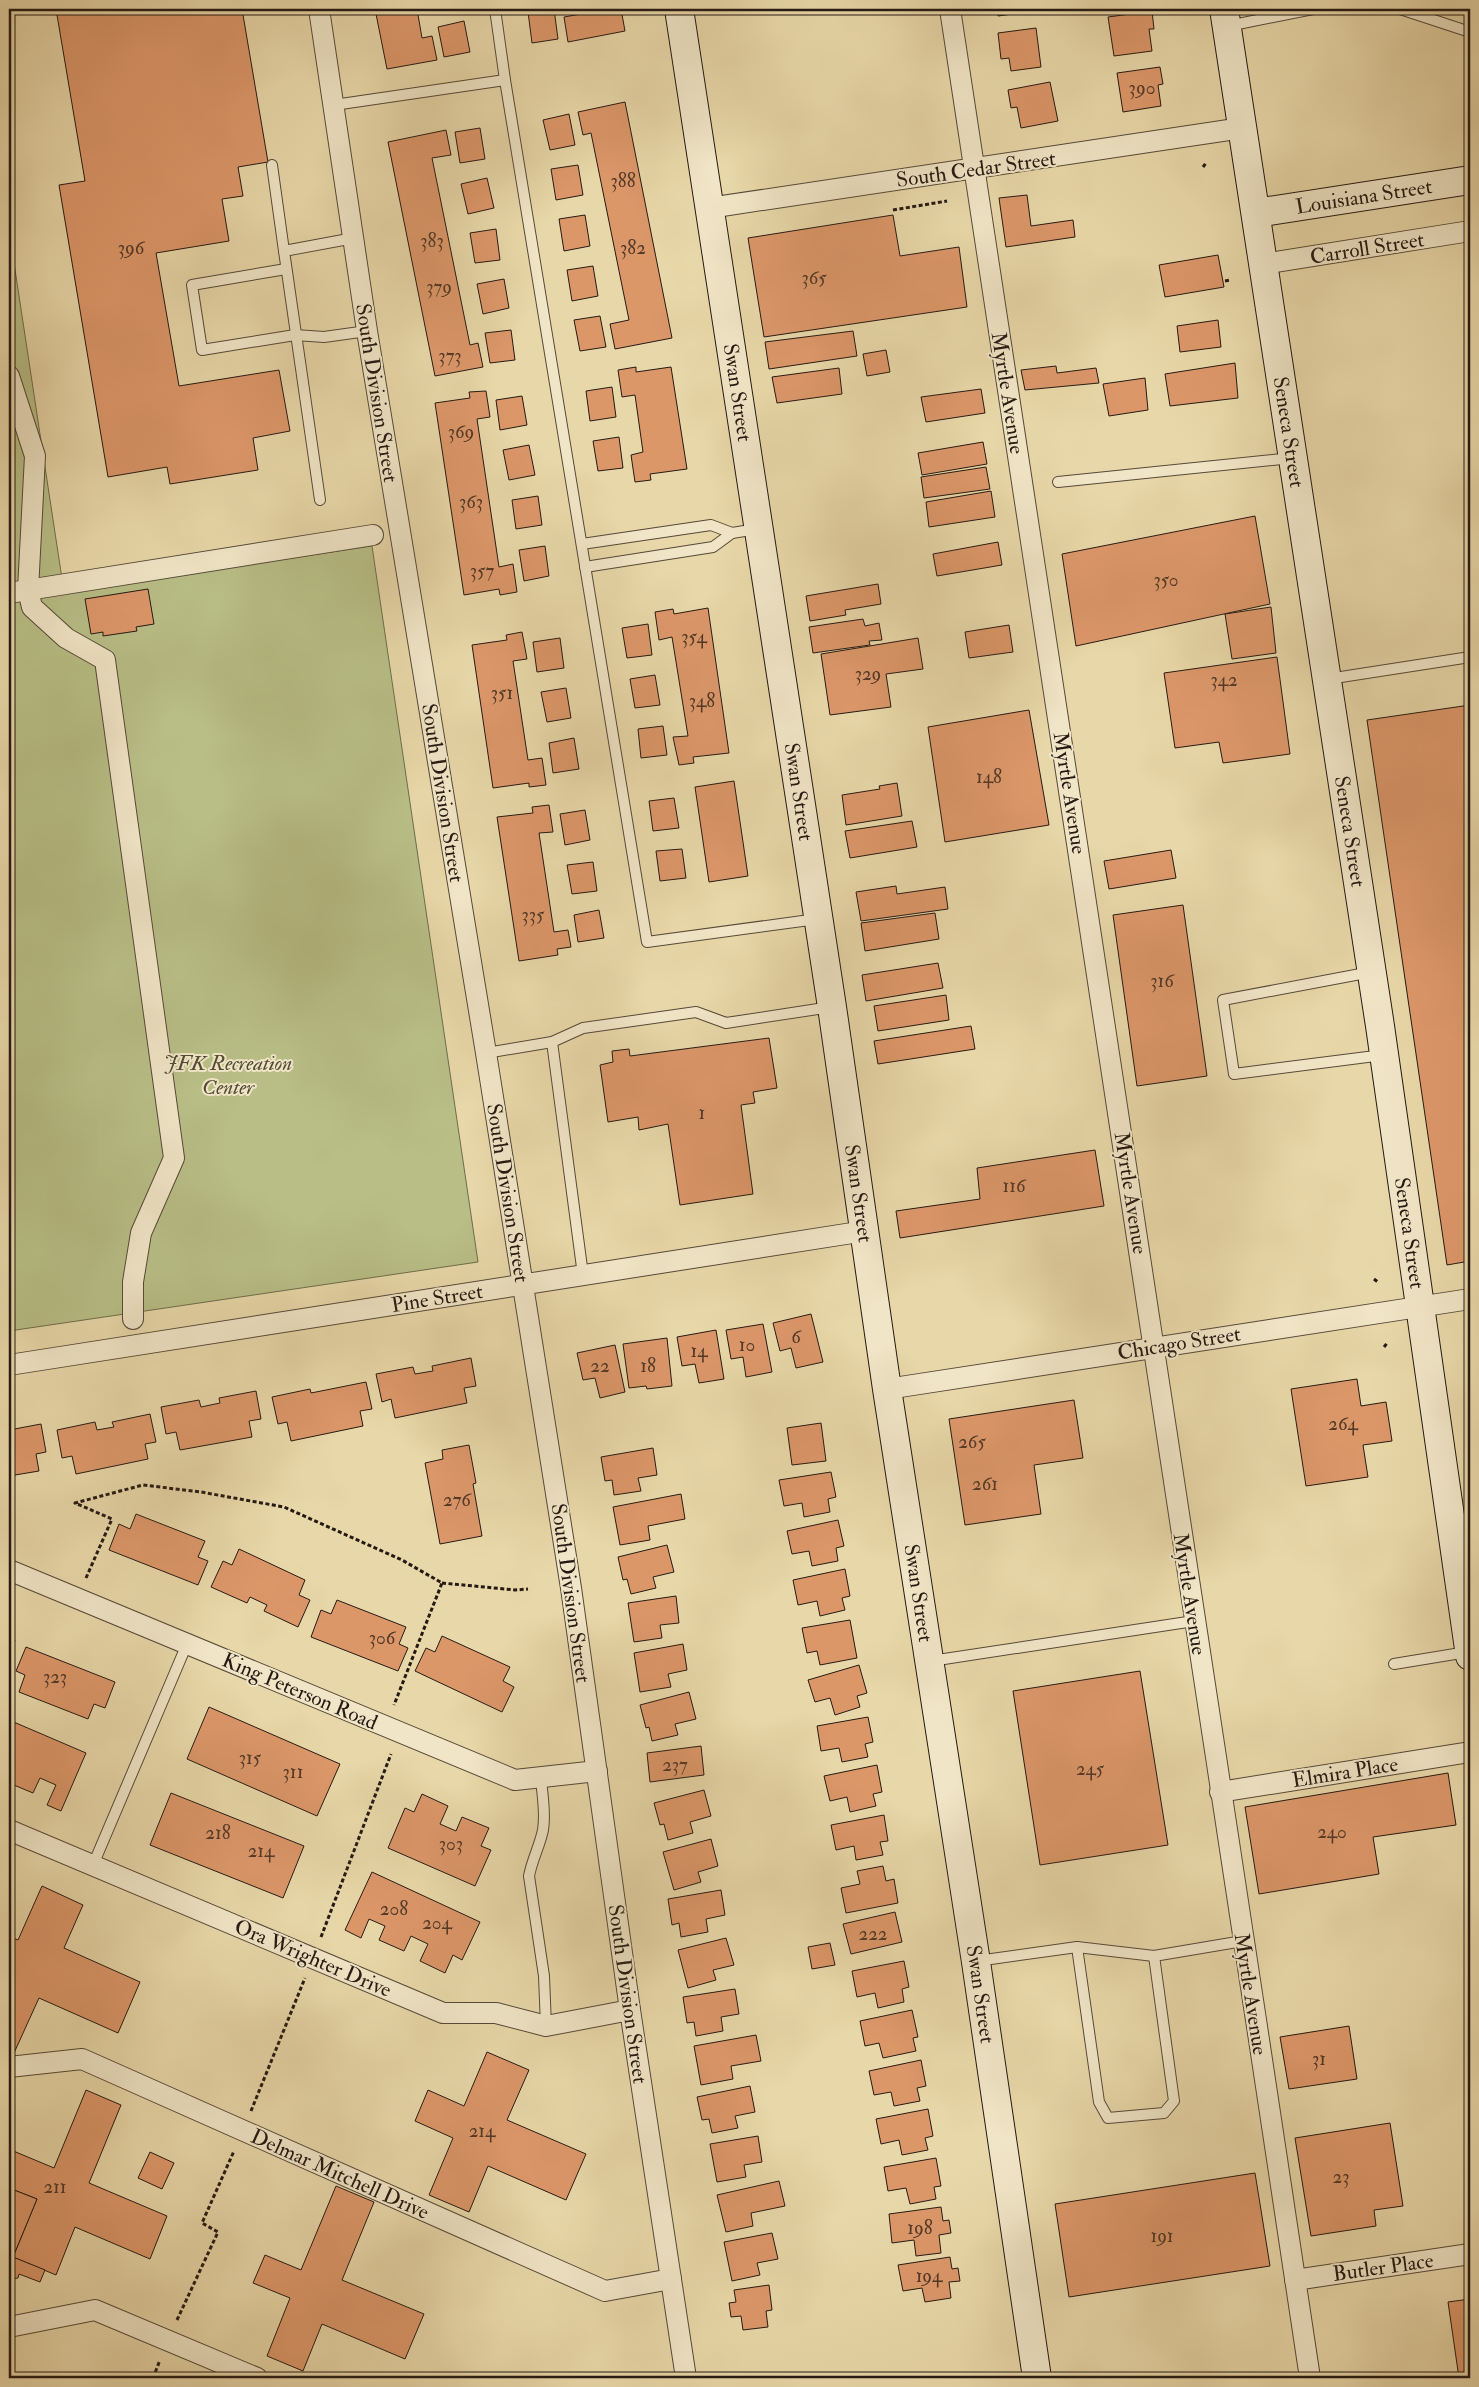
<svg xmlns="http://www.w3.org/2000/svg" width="1479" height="2387" viewBox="0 0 1479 2387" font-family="'IM FELL Double Pica',serif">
<rect width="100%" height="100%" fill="#e8d7a8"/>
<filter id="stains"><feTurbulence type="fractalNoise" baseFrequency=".004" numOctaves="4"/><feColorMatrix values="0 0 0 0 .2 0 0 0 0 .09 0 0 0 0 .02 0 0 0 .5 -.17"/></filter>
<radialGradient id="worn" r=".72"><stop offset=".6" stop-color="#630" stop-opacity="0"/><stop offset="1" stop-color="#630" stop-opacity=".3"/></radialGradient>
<polygon fill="#b8be86" stroke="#6e6c4c" points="9,230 64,592 372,546 478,1262 9,1331"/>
<g fill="#dc9769" stroke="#251a13">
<polygon points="56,9 242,9 268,162 238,167 243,196 222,199 229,241 156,253 179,386 279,370 290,431 253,438 258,470 170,484 167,467 108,477 59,185 85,181"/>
<polygon points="375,9 417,9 422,38 432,36 437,60 387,69"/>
<polygon points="554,9 558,39 532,43 528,12"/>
<polygon points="580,9 621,9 625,31 568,42 564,17 581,14"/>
<polygon points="997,9 1041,9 1041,10 998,16"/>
<polygon points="1152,11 1154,29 1149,29 1152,51 1114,56 1108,17"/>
<polygon points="464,21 470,52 444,57 438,27"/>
<polygon points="1036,28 1041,67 1011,71 1009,58 1001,59 998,33"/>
<polygon points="1160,67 1163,84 1158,85 1161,106 1123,112 1117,73"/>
<polygon points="1050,82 1058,121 1021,128 1017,107 1011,108 1008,90"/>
<polygon points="625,102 672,338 615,349 610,324 629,320 591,133 583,135 578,112"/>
<polygon points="569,114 575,145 550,150 543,120"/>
<polygon points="480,128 485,159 460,163 455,132"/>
<polygon points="446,130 451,155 432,158 470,345 478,343 483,367 435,376 388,142"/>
<polygon points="578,165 583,195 556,200 551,169"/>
<polygon points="487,178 494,208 468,214 461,184"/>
<polygon points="1027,195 1031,226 1073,220 1075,237 1006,247 999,198"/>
<polygon points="585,215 590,246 564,251 559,219"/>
<polygon points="893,215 900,256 959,247 967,307 764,337 748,238"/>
<polygon points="496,229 500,260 475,263 470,233"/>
<polygon points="1218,255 1224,287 1165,297 1159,265"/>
<polygon points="593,266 598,296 572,301 567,270"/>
<polygon points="504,279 509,308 483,314 477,284"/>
<polygon points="600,316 606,347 580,351 574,320"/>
<polygon points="1218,320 1221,347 1180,352 1177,326"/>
<polygon points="511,330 515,360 490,363 485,333"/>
<polygon points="853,331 857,356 769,369 765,342"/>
<polygon points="886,350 890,372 867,376 863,354"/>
<polygon points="1235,363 1238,398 1170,406 1165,374"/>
<polygon points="1056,366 1057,373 1096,368 1099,383 1025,390 1021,370"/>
<polygon points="636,367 636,372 671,367 687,469 650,474 651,480 635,482 631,455 643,452 635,395 622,397 618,370"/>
<polygon points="839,368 842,394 777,403 772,377"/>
<polygon points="1145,378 1148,410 1109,416 1103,384"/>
<polygon points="612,387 616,417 590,421 586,391"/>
<polygon points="981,389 985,413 926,422 921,397"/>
<polygon points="486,391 490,417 477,419 499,567 513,564 517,592 500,595 499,589 464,595 435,403 470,398 469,392"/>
<polygon points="522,396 527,425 500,430 496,400"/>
<polygon points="619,437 623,468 598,471 593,441"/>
<polygon points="983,442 987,464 922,475 918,453"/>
<polygon points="529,445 535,475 509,480 503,450"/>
<polygon points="986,467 990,489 924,498 921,477"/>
<polygon points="991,491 995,517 929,527 926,502"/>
<polygon points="538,496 542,525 516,529 512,500"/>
<polygon points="1255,516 1270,604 1076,646 1062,554"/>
<polygon points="998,542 1002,565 937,576 933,554"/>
<polygon points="545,546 549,576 524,581 519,550"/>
<polygon points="878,584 881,604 845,610 846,615 810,621 806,596"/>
<polygon points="148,589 154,624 136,627 137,631 103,636 103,632 91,634 85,599"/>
<polygon points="1271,607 1276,653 1232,659 1225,614"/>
<polygon points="708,608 729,753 693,757 694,763 679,765 673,737 688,736 672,637 659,640 655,612 673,609 674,614"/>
<polygon points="863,619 865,626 879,623 882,640 869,641 870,645 813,653 809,627"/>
<polygon points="648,624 652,655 627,658 622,628"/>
<polygon points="1009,625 1013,652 969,658 965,632"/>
<polygon points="522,632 527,659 513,661 528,760 542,758 546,785 529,787 529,783 493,788 472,645 507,640 506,635"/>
<polygon points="560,638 564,668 537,672 533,642"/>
<polygon points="918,638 923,669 886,674 891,707 830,715 821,654"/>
<polygon points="1277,657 1290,754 1223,763 1219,742 1175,748 1164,673"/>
<polygon points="655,675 660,705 635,708 630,679"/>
<polygon points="566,688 571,718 547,722 541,692"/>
<polygon points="1470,705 1470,1261 1447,1265 1367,720"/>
<polygon points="1029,710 1049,825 945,842 928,727"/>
<polygon points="663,726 667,755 641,758 638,729"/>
<polygon points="574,738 579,769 553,773 549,743"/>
<polygon points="734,781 748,876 709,882 695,787"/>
<polygon points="897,783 902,816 846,825 842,795 880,789 879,786"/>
<polygon points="674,798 679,828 653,831 649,801"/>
<polygon points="549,805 553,832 539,833 554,932 568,930 571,947 557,949 558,955 519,961 497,817 533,813 532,807"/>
<polygon points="585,810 590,840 565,845 560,814"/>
<polygon points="912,821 917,847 850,858 845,831"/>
<polygon points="682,849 686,878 660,881 656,851"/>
<polygon points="1171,850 1176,878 1109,889 1104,861"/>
<polygon points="593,862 597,891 572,894 567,865"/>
<polygon points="896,886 897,894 945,887 948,909 861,921 856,892"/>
<polygon points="1183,905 1207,1076 1137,1086 1113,915"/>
<polygon points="599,910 604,938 578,942 574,915"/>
<polygon points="935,913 939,939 865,951 861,923"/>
<polygon points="938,963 943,988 866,1001 862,975"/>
<polygon points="946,995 949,1020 878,1031 874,1006"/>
<polygon points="971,1026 975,1049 878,1064 874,1041"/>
<polygon points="769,1038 777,1088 753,1092 755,1103 741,1105 753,1194 680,1205 668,1124 639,1130 638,1117 608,1122 600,1065 613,1062 612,1051 629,1049 630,1056"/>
<polygon points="1095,1150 1104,1206 900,1238 896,1211 980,1199 977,1168"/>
<polygon points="811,1314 823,1362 796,1368 791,1348 780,1351 773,1323"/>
<polygon points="763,1324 772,1372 746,1377 743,1357 731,1359 726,1330"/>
<polygon points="716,1330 724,1379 699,1383 695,1364 682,1366 677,1337"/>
<polygon points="667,1338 672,1386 647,1389 646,1386 629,1388 623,1344"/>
<polygon points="615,1345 625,1392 600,1398 595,1378 583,1380 577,1353"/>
<polygon points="471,1358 476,1386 464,1388 467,1403 395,1418 391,1399 382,1402 376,1374 413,1367 415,1374 433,1371 432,1366"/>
<polygon points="1357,1379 1361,1406 1386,1402 1392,1441 1363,1445 1368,1477 1306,1486 1291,1389"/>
<polygon points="366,1382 372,1409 360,1411 363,1426 291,1441 287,1422 278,1424 272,1397 310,1389 311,1393"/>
<polygon points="256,1391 261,1419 249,1421 252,1437 180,1450 176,1432 166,1434 161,1407 199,1400 201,1407 220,1403 219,1398"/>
<polygon points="1074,1400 1083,1458 1034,1465 1041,1514 965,1525 949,1419"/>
<polygon points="150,1414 156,1442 145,1444 148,1459 76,1474 72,1456 62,1458 57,1430 95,1422 97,1430 114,1427 112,1422"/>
<polygon points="821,1423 826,1461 792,1465 787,1428"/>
<polygon points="41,1424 46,1452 36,1454 39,1471 9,1476 9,1430"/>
<polygon points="469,1445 476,1483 473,1484 482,1536 440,1544 425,1463 443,1459 442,1450"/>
<polygon points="653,1448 657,1475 638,1478 641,1491 614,1495 612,1480 605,1481 601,1457"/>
<polygon points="831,1472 836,1497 828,1499 830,1512 804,1517 802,1503 784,1506 779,1480"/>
<polygon points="681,1494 685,1519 648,1526 650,1540 620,1545 613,1507"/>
<polygon points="136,1514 205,1541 198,1557 208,1561 198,1585 109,1550 119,1524 130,1529"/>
<polygon points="838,1520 844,1546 836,1548 838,1561 812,1566 809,1551 792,1554 787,1531"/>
<polygon points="667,1545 674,1572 653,1577 656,1588 631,1594 627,1579 623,1580 618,1557"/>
<polygon points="239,1549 305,1580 299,1595 310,1600 298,1627 264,1611 267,1605 250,1597 247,1603 211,1587 223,1561 232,1565"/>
<polygon points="845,1569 850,1596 842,1598 845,1610 820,1616 817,1601 798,1605 793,1580"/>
<polygon points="676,1596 679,1623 660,1625 662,1638 634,1642 628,1603"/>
<polygon points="337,1600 406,1627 399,1644 408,1648 398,1671 311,1637 321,1610 331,1614"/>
<polygon points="850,1620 857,1658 820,1665 817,1651 807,1653 802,1628"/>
<polygon points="442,1636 510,1667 503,1681 514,1687 502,1712 415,1671 426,1648 435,1652"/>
<polygon points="9,1637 15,1640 9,1653"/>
<polygon points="683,1644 687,1670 668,1674 671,1687 640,1692 634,1653"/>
<polygon points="26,1647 115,1682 105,1708 94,1704 88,1719 19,1692 25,1675 16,1671"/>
<polygon points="859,1665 867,1693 857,1696 860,1707 835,1715 830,1698 815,1702 808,1680"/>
<polygon points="1140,1671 1168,1845 1040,1865 1013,1691"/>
<polygon points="689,1692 696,1719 675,1724 678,1735 652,1741 649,1727 646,1728 640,1705"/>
<polygon points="209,1707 340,1764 317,1816 187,1759"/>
<polygon points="868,1717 873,1742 865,1744 868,1757 842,1762 839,1748 821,1751 817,1726"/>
<polygon points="9,1720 86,1753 61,1811 47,1805 56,1785 40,1778 33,1793 9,1783 13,1768 9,1766"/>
<polygon points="701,1746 704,1775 650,1782 647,1753"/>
<polygon points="877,1765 882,1792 873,1794 876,1806 850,1812 847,1797 830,1801 824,1776"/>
<polygon points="1448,1773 1456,1825 1373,1837 1379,1874 1259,1894 1245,1807"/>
<polygon points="704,1790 711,1816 690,1822 693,1833 668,1840 664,1824 660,1825 654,1803"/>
<polygon points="171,1793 304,1846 283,1898 150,1845"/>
<polygon points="422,1794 448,1806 440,1824 456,1831 462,1817 489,1828 481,1846 491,1850 475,1886 388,1848 405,1808 414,1812"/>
<polygon points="884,1815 888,1841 880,1842 883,1855 856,1860 854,1846 836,1850 831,1825"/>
<polygon points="711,1839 718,1866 698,1872 701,1882 674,1890 663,1852"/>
<polygon points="883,1866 886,1881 894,1879 898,1903 846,1913 841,1888 860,1884 857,1871"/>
<polygon points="372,1872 480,1922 462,1960 453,1955 445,1973 420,1961 428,1944 411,1936 404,1951 379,1940 385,1926 369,1919 361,1938 345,1930"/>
<polygon points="42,1886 83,1905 64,1948 140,1982 118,2033 39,1998 14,2053 9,2051 9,1936 18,1940"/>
<polygon points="721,1890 725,1915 706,1919 708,1932 681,1937 679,1923 672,1925 668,1899"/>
<polygon points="895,1912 902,1942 851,1954 843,1924"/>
<polygon points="726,1938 734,1965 713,1970 716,1980 688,1988 678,1950"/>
<polygon points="830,1943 835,1965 812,1969 808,1947"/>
<polygon points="904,1961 909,1987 902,1989 904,2002 878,2008 875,1993 857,1997 852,1971"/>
<polygon points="735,1989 739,2014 721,2017 723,2031 696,2036 694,2022 687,2023 683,1997"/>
<polygon points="912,2010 918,2037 913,2038 916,2051 883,2058 879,2043 865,2046 860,2021"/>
<polygon points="1349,2026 1357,2079 1289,2089 1280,2037"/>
<polygon points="756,2035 761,2061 731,2066 733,2079 701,2085 694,2046"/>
<polygon points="487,2052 529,2070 507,2120 586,2154 566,2200 488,2166 469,2212 429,2195 453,2138 415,2121 428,2090 464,2106"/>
<polygon points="921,2060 926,2086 917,2088 920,2101 894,2106 891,2092 874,2095 869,2071"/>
<polygon points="750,2086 755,2112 735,2116 738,2128 712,2133 709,2119 702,2120 697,2097"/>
<polygon points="86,2090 121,2105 89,2183 167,2216 150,2259 75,2227 56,2275 13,2257 37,2199 9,2188 9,2157 11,2150 54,2168"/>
<polygon points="928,2109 933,2136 925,2138 928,2150 902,2155 899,2140 881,2144 876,2119"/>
<polygon points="1390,2123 1403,2206 1374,2210 1376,2226 1311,2236 1295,2138"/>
<polygon points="758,2136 762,2162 744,2165 746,2177 717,2182 710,2144"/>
<polygon points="150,2152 174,2163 162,2189 138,2178"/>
<polygon points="936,2158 941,2186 934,2187 936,2199 910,2204 906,2188 888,2191 884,2167"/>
<polygon points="1255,2173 1270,2266 1069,2297 1055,2204"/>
<polygon points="779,2181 785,2206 751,2213 753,2226 726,2232 717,2195"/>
<polygon points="336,2186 374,2202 342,2280 424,2314 405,2359 322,2324 303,2371 267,2356 290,2298 253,2283 265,2255 301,2270"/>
<polygon points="9,2188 37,2199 13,2257 45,2270 40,2282 19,2274 18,2278 9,2279"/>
<polygon points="941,2207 943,2221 949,2220 951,2233 939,2235 941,2253 916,2256 914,2240 892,2243 889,2214"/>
<polygon points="772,2233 778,2259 757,2263 760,2275 732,2281 724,2242"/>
<polygon points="950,2257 952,2269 958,2268 960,2281 949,2282 951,2298 925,2302 922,2288 903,2291 898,2265"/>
<polygon points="769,2285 772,2310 766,2311 768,2327 743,2330 741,2316 731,2317 729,2303 736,2302 734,2290"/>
<polygon points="1470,2299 1470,2378 1459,2378 1448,2302"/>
</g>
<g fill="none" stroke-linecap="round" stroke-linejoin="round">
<g stroke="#564938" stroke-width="12">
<g id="lane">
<polyline points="495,9 505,80"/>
<polyline points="1400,9 1470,32"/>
<polyline points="1228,26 1313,9"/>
<polyline points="334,105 505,80 647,942 817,919"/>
<polyline points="272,165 284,251 354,238"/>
<polyline points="284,251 320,500"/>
<polyline points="286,269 192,285 202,350 295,335 324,337 367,331"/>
<polyline points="1058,482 1292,458"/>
<polyline points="582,544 711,525 732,533 757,529"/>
<polyline points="585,567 713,547 732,533"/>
<polyline points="1328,679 1470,657"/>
<polyline points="1371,972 1223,1000 1234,1074 1383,1055"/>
<polyline points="486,1053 552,1042"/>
<polyline points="583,1275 552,1042 583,1028 696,1012 726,1023 831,1007"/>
<polyline points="931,1661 1194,1621"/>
<polyline points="1394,1664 1467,1652"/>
<path d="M541,1777C542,1795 546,1812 543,1830C540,1845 532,1860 529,1876L544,1976L546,2026"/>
<polyline points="93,1865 187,1644"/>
<polyline points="1077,1947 1099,2102 1108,2118 1164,2113 1174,2101 1154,1956"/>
<polyline points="977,1961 1077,1947 1154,1956 1243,1941"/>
</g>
</g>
<g stroke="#564938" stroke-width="22">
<g id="street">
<polyline points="319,9 367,331 486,1053 571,1588 630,2010 686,2378"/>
<path d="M950,9C1071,798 1191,1588 1310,2378"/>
<polyline points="709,208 1242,128"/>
<polyline points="1263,264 1470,231"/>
<polyline points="9,376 35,456 28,590 32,607 66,638 105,660 174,1158 141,1233 133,1282 133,1319"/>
<polyline points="9,593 373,535"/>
<polyline points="9,1365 865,1231"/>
<polyline points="887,1389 1470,1299"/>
<polyline points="9,1570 515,1780 597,1771"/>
<polyline points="1220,1792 1470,1752"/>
<polyline points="9,1830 443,2013 496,2013 546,2026 630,2010"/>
<polyline points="9,2067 82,2059 605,2291 671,2279"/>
<polyline points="1295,2280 1470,2254"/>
<polyline points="9,2327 95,2310 257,2378"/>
</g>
</g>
<g stroke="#251a13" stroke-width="30">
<g id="secondary">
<path id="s1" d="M679,9L832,1007L887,1389L976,1962L1037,2378"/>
<path id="s2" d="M1224,9L1380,1026L1470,1656"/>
<path id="s3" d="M1256,213L1470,180"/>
</g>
</g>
<g stroke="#251a13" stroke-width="3" stroke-dasharray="4 2.5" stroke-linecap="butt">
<polyline points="1203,167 1206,163"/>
<polyline points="893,210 947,201"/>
<polyline points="1225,281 1231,280"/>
<polyline points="1374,1279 1379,1283"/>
<polyline points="1384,1347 1388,1342"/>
<polyline points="86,1578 112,1519 75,1503 143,1485 201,1492 284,1507 402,1560 442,1583 394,1705"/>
<polyline points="442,1583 515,1590 528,1589"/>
<polyline points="321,1937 391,1754"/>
<polyline points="251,2111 305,1978"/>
<polyline points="177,2320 218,2232 202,2223 234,2151"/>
<polyline points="153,2378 160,2360"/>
</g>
<use href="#lane" stroke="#f0e5c6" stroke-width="10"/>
<use href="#street" stroke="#f0e5c6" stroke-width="20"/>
<use href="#secondary" stroke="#f0e5c6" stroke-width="28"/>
</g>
<g text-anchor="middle" stroke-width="4" stroke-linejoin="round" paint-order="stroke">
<g font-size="19" fill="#533928">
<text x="1142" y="94">390</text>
<text x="623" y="187">388</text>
<text x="432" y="247">383</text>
<text x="131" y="254">396</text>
<text x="633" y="254">382</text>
<text x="814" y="284">365</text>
<text x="439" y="293">379</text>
<text x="450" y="362">373</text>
<text x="461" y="438">369</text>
<text x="471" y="508">363</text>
<text x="482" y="577">357</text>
<text x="1166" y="586">350</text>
<text x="694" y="643">354</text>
<text x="868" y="680">329</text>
<text x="1224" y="686">342</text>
<text x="502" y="699">351</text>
<text x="702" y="707">348</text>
<text x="989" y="783">148</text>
<text x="533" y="921">335</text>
<text x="1162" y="987">316</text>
<text x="702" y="1119">1</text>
<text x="1014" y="1192">116</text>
<text x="796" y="1343">6</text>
<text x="747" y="1351">10</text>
<text x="699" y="1357">14</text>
<text x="600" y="1372">22</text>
<text x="648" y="1372">18</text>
<text x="1343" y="1430">264</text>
<text x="972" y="1448">265</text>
<text x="985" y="1490">261</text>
<text x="457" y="1506">276</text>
<text x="382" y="1644">306</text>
<text x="55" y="1683">323</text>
<text x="250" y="1764">315</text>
<text x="675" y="1771">237</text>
<text x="1090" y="1775">245</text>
<text x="293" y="1778">311</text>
<text x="1332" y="1838">240</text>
<text x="218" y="1839">218</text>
<text x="451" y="1850">303</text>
<text x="261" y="1857">214</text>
<text x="394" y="1915">208</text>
<text x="437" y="1929">204</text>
<text x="873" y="1940">222</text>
<text x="1319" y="2065">31</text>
<text x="482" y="2137">214</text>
<text x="1341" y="2183">23</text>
<text x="55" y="2193">211</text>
<text x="920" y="2234">198</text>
<text x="1162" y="2242">191</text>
<text x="929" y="2282">194</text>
</g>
<g font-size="21" fill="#251a13" stroke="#f0e5c6">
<text transform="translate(976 169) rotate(-8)" y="7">South Cedar Street</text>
<text dy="7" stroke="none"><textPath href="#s3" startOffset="109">Louisiana Street</textPath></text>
<text transform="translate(1367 248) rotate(-9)" y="7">Carroll Street</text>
<text dy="7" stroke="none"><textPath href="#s1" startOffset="388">Swan Street</textPath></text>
<text transform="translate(377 393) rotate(81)" y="7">South Division Street</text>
<text transform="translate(1008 393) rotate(81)" y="7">Myrtle Avenue</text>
<text dy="7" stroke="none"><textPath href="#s2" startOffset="428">Seneca Street</textPath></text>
<text transform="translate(443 793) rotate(81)" y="7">South Division Street</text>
<text dy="7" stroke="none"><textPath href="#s1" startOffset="792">Swan Street</textPath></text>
<text transform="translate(1070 793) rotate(81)" y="7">Myrtle Avenue</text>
<text dy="7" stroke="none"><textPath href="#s2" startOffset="832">Seneca Street</textPath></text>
<text transform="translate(508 1193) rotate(81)" y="7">South Division Street</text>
<text dy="7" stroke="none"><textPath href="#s1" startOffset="1198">Swan Street</textPath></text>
<text transform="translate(1131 1193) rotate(81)" y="7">Myrtle Avenue</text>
<text dy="7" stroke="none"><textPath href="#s2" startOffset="1238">Seneca Street</textPath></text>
<text transform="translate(437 1298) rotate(-9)" y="7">Pine Street</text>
<text transform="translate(1179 1343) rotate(-9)" y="7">Chicago Street</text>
<text transform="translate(571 1593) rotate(82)" y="7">South Division Street</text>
<text dy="7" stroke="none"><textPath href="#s1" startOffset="1602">Swan Street</textPath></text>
<text transform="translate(1190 1594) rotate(81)" y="7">Myrtle Avenue</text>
<text transform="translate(300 1691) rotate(23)" y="7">King Peterson Road</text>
<text transform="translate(1345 1772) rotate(-9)" y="7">Elmira Place</text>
<text transform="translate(313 1958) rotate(23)" y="7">Ora Wrighter Drive</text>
<text transform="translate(628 1994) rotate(82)" y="7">South Division Street</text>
<text dy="7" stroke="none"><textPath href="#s1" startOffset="2008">Swan Street</textPath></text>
<text transform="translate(1251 1994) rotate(81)" y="7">Myrtle Avenue</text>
<text transform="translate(340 2174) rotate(24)" y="7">Delmar Mitchell Drive</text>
<text transform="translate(1383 2267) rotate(-8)" y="7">Butler Place</text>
</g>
<g font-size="21" font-style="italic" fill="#514b36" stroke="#f0e5c6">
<text x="228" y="1070">JFK Recreation<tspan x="228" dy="24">Center</tspan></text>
</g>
</g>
<rect width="1479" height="2387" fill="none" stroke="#e8d7a8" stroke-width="30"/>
<rect x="10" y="10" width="1459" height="2367" fill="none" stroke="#251a13" stroke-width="2.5"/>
<rect x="15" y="15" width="1449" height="2357" fill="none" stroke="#251a13"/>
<rect width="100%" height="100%" filter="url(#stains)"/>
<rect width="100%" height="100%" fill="url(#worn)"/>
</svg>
